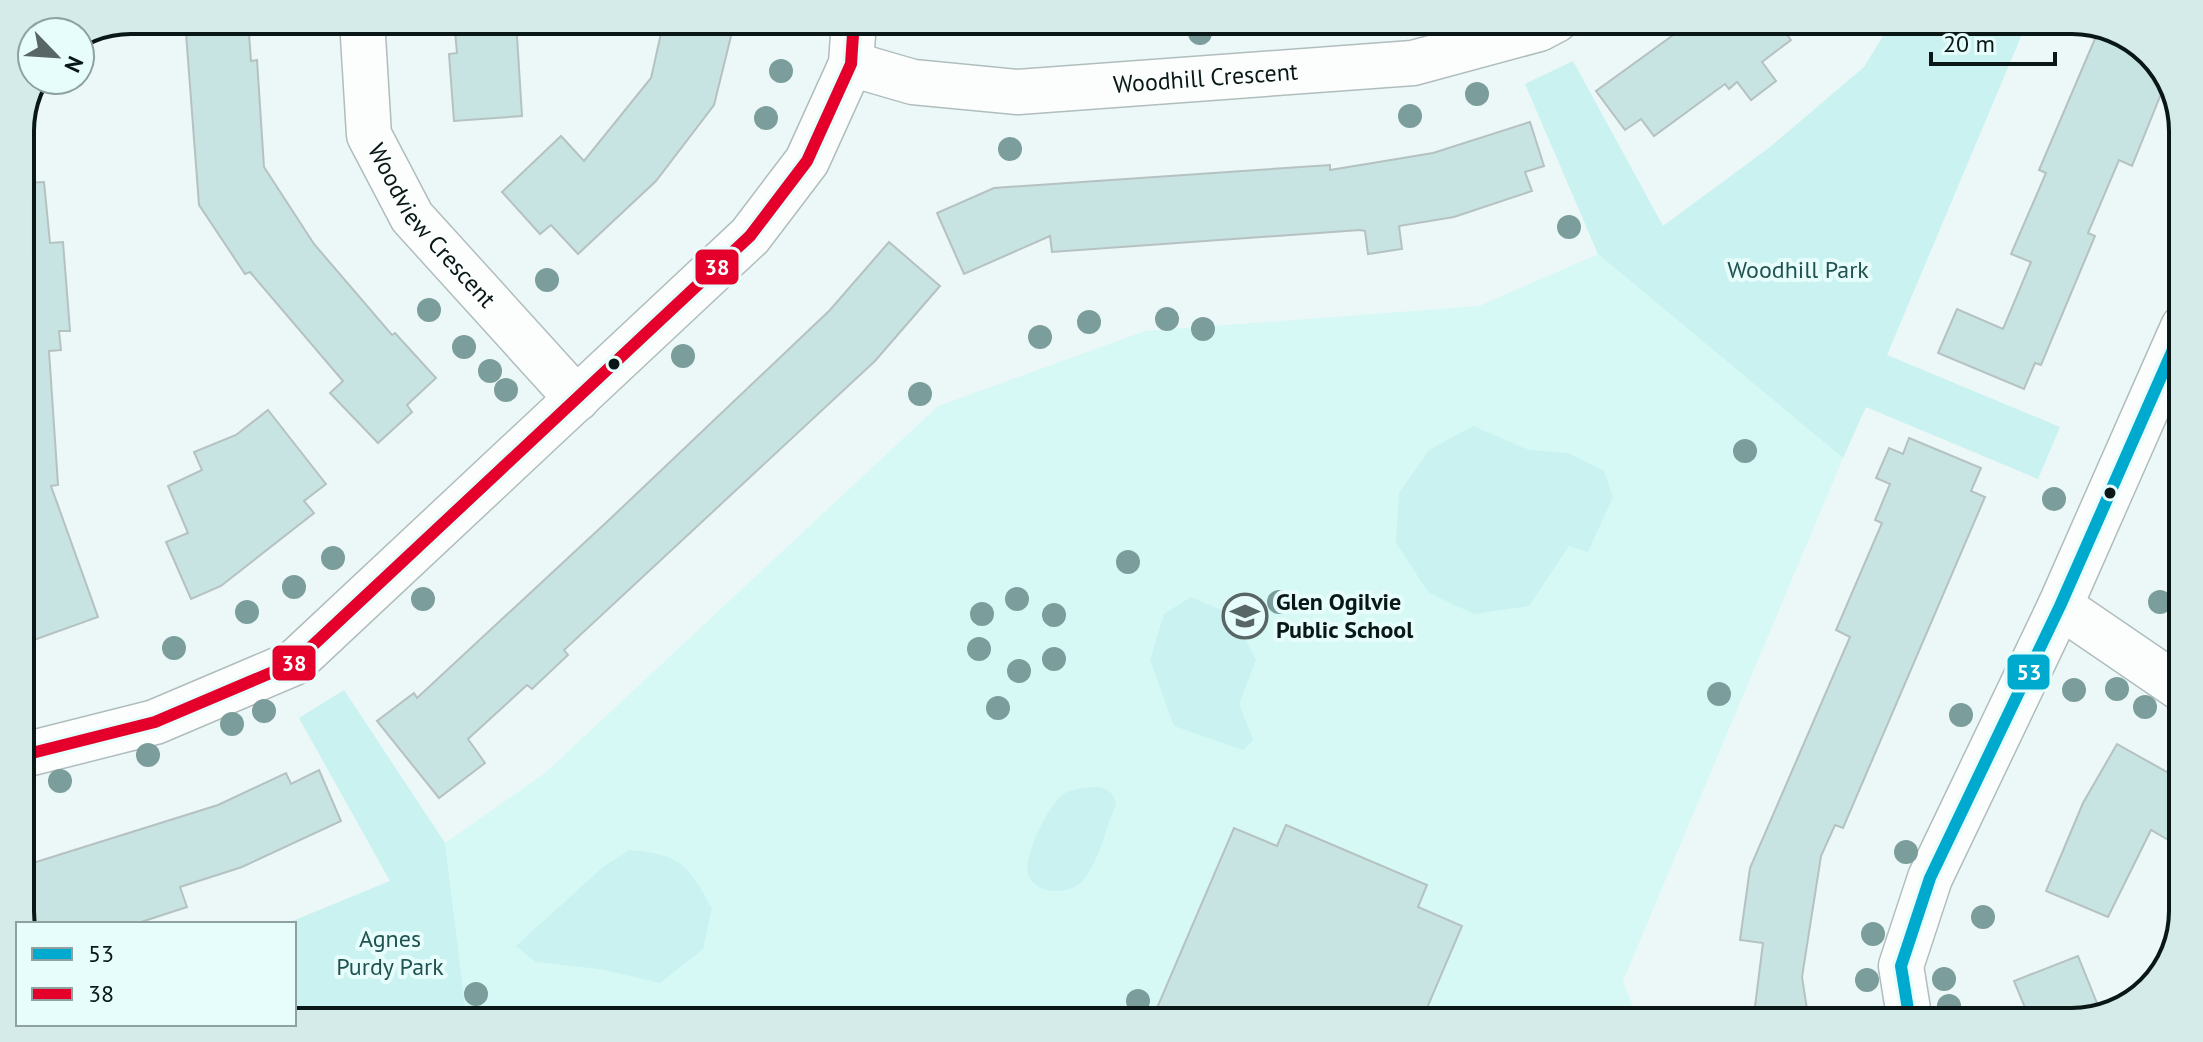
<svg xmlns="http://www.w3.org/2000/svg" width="2203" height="1042" viewBox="0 0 2203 1042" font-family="'PT Sans',sans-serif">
<rect width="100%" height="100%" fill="#ebf8f7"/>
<polygon fill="#d7f9f6" points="1598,254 1843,458 1623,981 1639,1022 467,1022 445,843 545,773 938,406 1145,331 1479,306"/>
<g fill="#c9f2f0">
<polygon points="1893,20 2028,20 1887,355 2060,427 2038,479 1866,407 1843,458 1598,254 1525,84 1573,61 1663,226 1770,147 1864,67"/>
<polygon points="1473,426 1529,450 1568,453 1604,471 1613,497 1588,552 1569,546 1529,606 1474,614 1429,593 1396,543 1399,493 1429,450"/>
<polygon points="1191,597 1233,615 1256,660 1239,704 1253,740 1243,750 1174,726 1150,660 1164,614"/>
<polygon points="344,690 445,843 467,1022 294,1022 294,924 285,924 390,881 299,718"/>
<path d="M1097,787C1108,788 1113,792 1116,804C1106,827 1100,858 1085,878C1073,896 1035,896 1028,874C1023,857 1048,807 1061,796C1071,788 1084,788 1097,787Z"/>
<path d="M629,850C679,854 688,864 712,908L703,949L660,983L600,969L536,962L516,946L603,867Z"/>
</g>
<g fill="#c7e3e2" stroke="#b5c2c1" stroke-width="2">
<polygon points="185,20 248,20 251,61 257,60 264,167 314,244 392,335 395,333 436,378 407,405 412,412 378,443 330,393 343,381 250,272 245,274 199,205"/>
<polygon points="454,20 516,20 522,116 454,121 449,54 457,53"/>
<polygon points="664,20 735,20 714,105 656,181 578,254 551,225 540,234 502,192 561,136 584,161 651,78"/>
<polygon points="1694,20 1776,20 1791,40 1762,62 1776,81 1751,100 1737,82 1729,89 1725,84 1654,136 1641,119 1625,130 1596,91"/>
<polygon points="2100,27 2120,31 2164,69 2167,79 2132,166 2119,160 2088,233 2095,236 2041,365 2035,363 2024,389 1938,353 1957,309 2003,329 2031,262 2011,254 2046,173 2039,170"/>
<polygon points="1530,122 1544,166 1525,172 1532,191 1454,217 1399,226 1402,249 1368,254 1365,231 1360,230 1052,252 1050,236 964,274 937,213 994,188 1330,165 1330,170 1433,153"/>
<polygon points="44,182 50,243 63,242 70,331 59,331 61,350 49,351 58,485 51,486 98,617 34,640 20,600 20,183"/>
<polygon points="889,242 940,286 875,361 564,650 568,655 532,689 527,685 468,739 485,763 439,798 377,721 414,693 417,698 611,518 830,310"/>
<polygon points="268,410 326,484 304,501 314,513 221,586 191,599 166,542 188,533 168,486 202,470 194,452 236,435"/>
<polygon points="1909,438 1981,468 1971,491 1985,497 1843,828 1835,825 1821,856 1802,977 1809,1022 1753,1022 1763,943 1740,940 1750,868 1850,637 1836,630 1882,523 1875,520 1890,484 1876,478 1889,448 1903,454"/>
<polygon points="2117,744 2183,781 2183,819 2170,841 2151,830 2108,917 2046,891 2083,803"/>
<polygon points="319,770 341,821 242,867 180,887 187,907 135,924 22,924 20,867 218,805 286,773 291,784"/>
<polygon points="1286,825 1427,885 1418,907 1462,926 1421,1022 1151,1022 1234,828 1277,846"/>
<polygon points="2078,956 2101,1013 2072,1022 2031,1022 2014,981"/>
</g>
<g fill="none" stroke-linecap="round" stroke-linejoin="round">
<g stroke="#b0bdbc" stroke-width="47">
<g id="minor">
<path id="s1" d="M362,20L369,135L412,217L577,399"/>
<path id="s2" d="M851,64L913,82L1018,92L1413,63L1539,29L1556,20"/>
<polyline points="2060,606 2183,690"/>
<polyline points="20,756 155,722 294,663 750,236 807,161 851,64 854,20"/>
<polyline points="1910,1022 1901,966 1930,878 2060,606 2183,327"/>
</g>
</g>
<use href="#minor" stroke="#fcfefe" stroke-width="44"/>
<g stroke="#e6fdfc" stroke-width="18">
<polyline id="bus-1" points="1910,1022 1901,966 1930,878 2060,606 2183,327"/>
</g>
<g stroke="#e6fdfc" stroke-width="18">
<polyline id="bus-2" points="20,756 155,722 294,663 750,236 807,161 851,64 854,20"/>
</g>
<use href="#bus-1" stroke="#00a9ce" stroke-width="12"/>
<use href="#bus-2" stroke="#e4002b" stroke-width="12"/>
</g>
<g fill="#7b9d9b">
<circle cx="1200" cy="33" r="12"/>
<circle cx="781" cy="71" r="12"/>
<circle cx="1477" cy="94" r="12"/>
<circle cx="1410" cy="116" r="12"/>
<circle cx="766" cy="118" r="12"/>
<circle cx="1010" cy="149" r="12"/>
<circle cx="1569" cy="227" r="12"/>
<circle cx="547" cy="280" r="12"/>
<circle cx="429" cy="310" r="12"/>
<circle cx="1167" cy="319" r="12"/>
<circle cx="1089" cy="322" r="12"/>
<circle cx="1203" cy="329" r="12"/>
<circle cx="1040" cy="337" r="12"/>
<circle cx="464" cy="347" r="12"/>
<circle cx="683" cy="356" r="12"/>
<circle cx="490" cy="371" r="12"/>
<circle cx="506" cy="390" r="12"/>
<circle cx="920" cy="394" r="12"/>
<circle cx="1745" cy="451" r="12"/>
<circle cx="2054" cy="499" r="12"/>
<circle cx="333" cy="558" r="12"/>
<circle cx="1128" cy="562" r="12"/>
<circle cx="294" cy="587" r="12"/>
<circle cx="423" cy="599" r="12"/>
<circle cx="1017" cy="599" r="12"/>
<circle cx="1279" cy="602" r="12"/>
<circle cx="2160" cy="602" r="12"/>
<circle cx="247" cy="612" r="12"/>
<circle cx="982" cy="614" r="12"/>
<circle cx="1054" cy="615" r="12"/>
<circle cx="174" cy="648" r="12"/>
<circle cx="979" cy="649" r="12"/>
<circle cx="1054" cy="659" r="12"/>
<circle cx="1019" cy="671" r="12"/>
<circle cx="2117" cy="689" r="12"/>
<circle cx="2074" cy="690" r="12"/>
<circle cx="1719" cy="694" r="12"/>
<circle cx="2145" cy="707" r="12"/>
<circle cx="998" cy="708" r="12"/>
<circle cx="264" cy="711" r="12"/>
<circle cx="1961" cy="715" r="12"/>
<circle cx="232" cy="724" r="12"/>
<circle cx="148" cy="755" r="12"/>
<circle cx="60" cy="781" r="12"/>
<circle cx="1906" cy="852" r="12"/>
<circle cx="1983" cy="917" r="12"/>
<circle cx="1873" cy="934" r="12"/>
<circle cx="1944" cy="979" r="12"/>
<circle cx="1867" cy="980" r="12"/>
<circle cx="476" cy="994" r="12"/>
<circle cx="1138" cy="1001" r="12"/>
<circle cx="1949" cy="1006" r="12"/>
</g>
<defs>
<g id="school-ring" transform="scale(2.3)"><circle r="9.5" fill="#e6fdfc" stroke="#586665" stroke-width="1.5"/><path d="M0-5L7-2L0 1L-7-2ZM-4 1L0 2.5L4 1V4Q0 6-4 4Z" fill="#586665"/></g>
</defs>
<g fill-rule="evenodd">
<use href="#school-ring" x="1245" y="616"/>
</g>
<g fill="#091817" stroke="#e6fdfc" stroke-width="3">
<circle cx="614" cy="364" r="7"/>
<circle cx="2110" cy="493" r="7"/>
</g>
<g text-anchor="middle" stroke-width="8" stroke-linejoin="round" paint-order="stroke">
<g font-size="24" fill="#091817" stroke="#e6fdfc">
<text dy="8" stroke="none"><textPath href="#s2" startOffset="358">Woodhill Crescent</textPath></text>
<text dy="8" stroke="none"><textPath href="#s1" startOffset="226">Woodview Crescent</textPath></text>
</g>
<g font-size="24" fill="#1f5250" stroke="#e6fdfc">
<text x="1798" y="278">Woodhill Park</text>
<text x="390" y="947">Agnes<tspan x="390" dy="28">Purdy Park</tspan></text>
</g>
<g font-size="24" font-weight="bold" fill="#091817" stroke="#e6fdfc" text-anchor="start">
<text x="1276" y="610">Glen Ogilvie<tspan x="1276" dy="28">Public School</tspan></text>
</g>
</g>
<path d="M0 0H2203V1042H0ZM131 34H2072A97 97 0 0 1 2169 131V911A97 97 0 0 1 2072 1008H131A97 97 0 0 1 34 911V131A97 97 0 0 1 131 34Z" fill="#d4ebea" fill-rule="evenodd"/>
<path fill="none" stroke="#091817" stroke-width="4" d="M131 34H2072A97 97 0 0 1 2169 131V911A97 97 0 0 1 2072 1008H131A97 97 0 0 1 34 911V131A97 97 0 0 1 131 34Z"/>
<g stroke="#e6fdfc" stroke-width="3">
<rect x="694" y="248" width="46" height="38" rx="8" fill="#e4002b"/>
<rect x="271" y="644" width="46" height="38" rx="8" fill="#e4002b"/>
<rect x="2006" y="653" width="45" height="38" rx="8" fill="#00a9ce"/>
</g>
<g font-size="22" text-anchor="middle" font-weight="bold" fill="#fff">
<text x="717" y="275">38</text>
<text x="294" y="671">38</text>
<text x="2029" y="680">53</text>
</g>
<rect x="16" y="922" width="280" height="104" fill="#e6fdfc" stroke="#8ea1a0" stroke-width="2"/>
<rect x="32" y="948" width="40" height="12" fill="#00a9ce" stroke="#8ea1a0" stroke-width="2"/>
<text x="88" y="962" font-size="24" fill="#091817">53</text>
<rect x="32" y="988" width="40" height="12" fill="#e4002b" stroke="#8ea1a0" stroke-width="2"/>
<text x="88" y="1002" font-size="24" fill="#091817">38</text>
<g transform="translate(56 56) rotate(115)"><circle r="38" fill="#e6fdfc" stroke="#8ea1a0" stroke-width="2"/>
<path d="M0-6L14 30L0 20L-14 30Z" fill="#586665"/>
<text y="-12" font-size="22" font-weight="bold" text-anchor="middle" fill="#091817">N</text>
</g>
<path d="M1931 52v12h124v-12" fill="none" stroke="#091817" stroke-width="4"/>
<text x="1943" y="52" font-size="24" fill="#091817" stroke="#e6fdfc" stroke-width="6" paint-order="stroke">20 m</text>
</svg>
